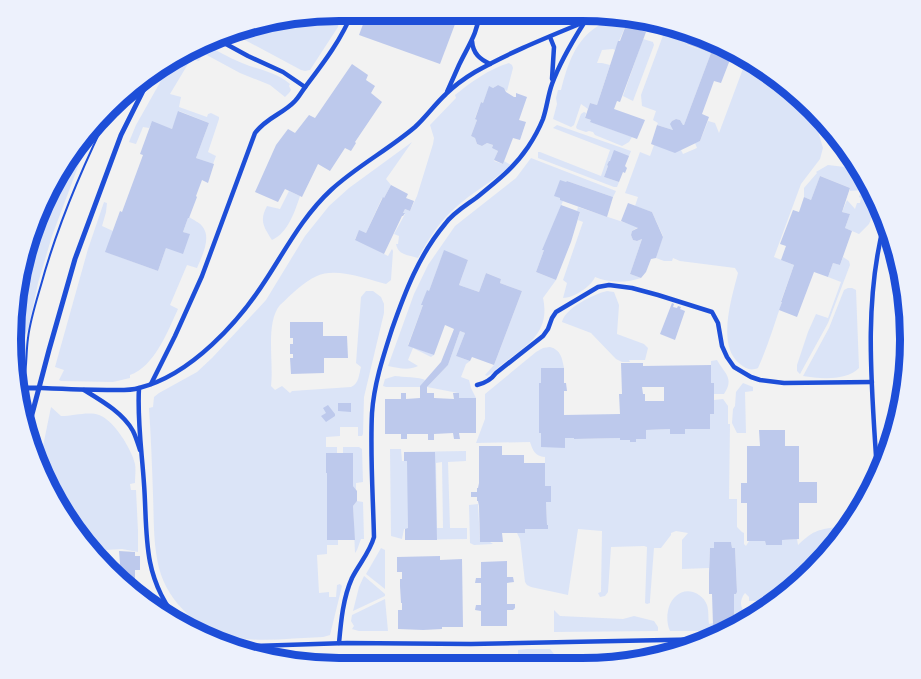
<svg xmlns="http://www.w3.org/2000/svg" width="921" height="679" viewBox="0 0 921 679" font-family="'Titillium Web',sans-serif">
<rect width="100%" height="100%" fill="#f2f2f2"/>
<g fill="#dbe4f7" fill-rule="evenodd">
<polygon points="339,11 345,11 342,15 338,27 310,70 305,71 301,70 230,32 254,22"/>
<path d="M624,15L661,21L658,22L645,23L643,24L642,28L625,23L626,25L615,50L613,49L602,50L597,63H602L610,65L597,105L590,103L588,109L581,104L574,125L571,127L553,119L557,104L556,98L558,90H561C567,66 575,40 598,26C606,21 615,18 624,15Z"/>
<polygon points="668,22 691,33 687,45 711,53 684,125 683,125 680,120 676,119 672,121 671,124 673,130 657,125 658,123 653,120 656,111 642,106 641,95"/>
<polygon points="643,39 653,42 654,45 633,101 623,96"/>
<path d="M203,43C216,50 229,58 242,63C259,70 276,72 290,84L289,86L291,90L289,93L285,97L270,85L240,73L203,53L199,61L191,59L170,94L181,97L179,107L207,117L208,114L211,113L219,117V119L208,152L216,156L213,164L196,158L209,123L179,111L172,129L152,122L149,128L143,127L136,144L129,142L136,125L176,54Z"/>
<path d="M747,58L765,66L812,111L823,148L820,159L801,184L774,257L794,265L781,301L782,302C774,325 768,346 758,368C751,371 746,369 740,364C716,346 732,297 738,273L735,268L680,261L673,258L672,261H664L656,258L663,236L652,212L635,206L638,197L625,193L640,152L650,156L654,145L681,150L683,154L697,148L695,143L700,141L708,121L715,123L719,133Z"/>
<path d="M509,63L512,65L513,68L507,91L498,85L493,88L489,87L483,103L481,102L475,118L477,120L471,136L475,138L477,144L482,146L487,143L493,145L492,148L498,151L494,161L503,164L504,161L511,165C494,181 472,192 455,208C439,222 428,240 418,258C408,255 398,255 396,244H398L399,236L394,234L405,214L403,213L405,209L410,211L417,196L433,144L434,138L430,125L456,98L455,95C471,82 489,69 509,63Z"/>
<polygon points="584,112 586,113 585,118 591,120 591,122 632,137 629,142 622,146 595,135 593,132 589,131 586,132 577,129 576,127 581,114"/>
<polygon points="100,116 88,140 52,236 38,283 28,330 20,342 12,343 17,276 45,194 92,122"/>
<polygon points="557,125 631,151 629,156 609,161 607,165 608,166 604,177 619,182 617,187 614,187 538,158 538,152 540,152 601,176 610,150 553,128"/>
<path d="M412,142L386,179L391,185L384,198H382L366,233L359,231L355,239L388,256L392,249L393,251L391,280L386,284C367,279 335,267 317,276C303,282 291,295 280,305C265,323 274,362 271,386L275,390L282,386L290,393L292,391L351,387C359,384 359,374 361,367L356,363L361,297L366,291H373L381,297L384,304V313L364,397L363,434L362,436H358V427H340V436L326,437V447H337V453L326,454V473H327V539L338,540V545H327V554L317,555L319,593L329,592V597H336L337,585L340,584L342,586L330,635L323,637C295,638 264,642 236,638C200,632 168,603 159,568C153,544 154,519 153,495C152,466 151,437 149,408L153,407L154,397L159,393L197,372L212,358L266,300L305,236L329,206L349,188Z"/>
<path d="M531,158L616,191L613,197L567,181L560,198L563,201L543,249L544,250L536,272L556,280L543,298C552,339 517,349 492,373L487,376L485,375L494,365L522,291L500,283L501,279L486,273L479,292L459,285L468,260L444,251L429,291H427L422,304L423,305L408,345L434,355L431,357L413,348L408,360L418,366C408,371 399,368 388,366L414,294L428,265L455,226L516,178Z"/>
<polygon points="828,165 845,167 857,175 861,187 866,186 876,207 869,224 859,234 845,228 850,214 842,212 847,200 855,209 857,203 860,203 861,198 859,197 862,190 850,191 850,188 820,176 811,200 804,197 804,188 817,173 816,172"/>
<path d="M289,191L300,196C295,211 288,233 272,240C264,227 259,221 267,206L280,209Z"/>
<path d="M104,202L107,203L106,212L102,226L113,231L106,252L158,271L166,248L189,234L183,232L188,218L189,217C193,220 199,222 202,226C212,237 202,256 197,268L187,265L170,305L178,309C168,331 154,367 130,375V378L113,382L61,381L59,380L64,370L55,367L88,249Z"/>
<path d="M578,207L638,227L632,231L631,235L633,240L637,241L642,239L630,274L641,278C627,283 608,283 595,277C591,287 573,298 563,298L567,283L563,280L583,222L578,220L580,212L577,211Z"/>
<polygon points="843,257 849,261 850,265 828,323 800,374 797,371 797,365 808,332 816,314 828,318 841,282 828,277 833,263 840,265"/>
<path d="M848,288H852L856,290L859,368C846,381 820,379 803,376L829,328L844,290Z"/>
<path d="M607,291L614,292L619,305L617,334L644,344L648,348L645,360H629L630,362H622L616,359L591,333L562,322C565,308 594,294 607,291Z"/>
<polygon points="460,331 465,333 456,356 470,361 466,364 461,377 469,380 471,388 476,398 459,398 458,393 427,387 448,365"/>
<path d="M550,347C561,350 562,358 564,368L541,369V383L539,384V433H541L542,447H565V438H574V439L620,438L630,440V442H636V439H646V430L670,429L685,434V429H710V414H714V400L723,399L728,406V424H730L729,499H737V527L742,532L744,533V544L746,546L749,541H765L766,545H781L782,540L797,539L798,545C813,531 816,530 837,527L842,531L827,549L821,550V556L781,601L773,605V601H749V597L745,593C737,603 742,612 751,618L729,631H670C665,621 667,603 676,596C686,586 703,593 707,605C709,611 708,618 709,624L713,623L714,625H734V594H736L737,592L735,548H732L731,542H714V548H710L709,568L682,569V540L688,533L676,531L671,533V535L661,548H654L650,600V603L647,604L645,603L647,547L644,546L611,547L608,592L605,596L600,597L598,593L601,592L602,531L578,529L568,595L531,587L527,585L525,582L520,539L517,533H524L525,529H548V525H547L546,502H551V486H545V457C535,456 533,451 530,442L476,443L485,419V394L536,352L543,348Z"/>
<path d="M717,360C724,373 735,378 724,394H714V383H711V361Z"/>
<path d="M395,376C402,377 420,377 425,380L420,387H386L383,386L385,379Z"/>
<polygon points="743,383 753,387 753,391 745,392 746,433 737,433 732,423 733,409 735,406 736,392"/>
<path d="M51,407L61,416C73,416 89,411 99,415C114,420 132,450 135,464C136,470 135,477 135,483L130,484L131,490H136L138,531V552L122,549L106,550L99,557L78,540L39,466Z"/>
<polygon points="343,447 359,447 362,449 363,482 356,483 356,490 353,486 353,453 343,453"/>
<path d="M390,449H401L402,461H404V452L466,451V461L448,462L450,528H467V539L405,540V529H404L402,539L391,536ZM442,462L443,528H437L436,463Z"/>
<polygon points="357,501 363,502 364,539 361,539 357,550 355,553 353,506"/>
<polygon points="478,504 480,542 490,542 493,544 474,545 470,543 469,505"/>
<polygon points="381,548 385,550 385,589 366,574"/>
<polygon points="364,576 385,594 385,596 353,611 359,587"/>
<polygon points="385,599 388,631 359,631 352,629 354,626 351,621 352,615"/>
<polygon points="554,610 560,616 623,619 634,616 654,621 658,627 658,631 554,632"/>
<polygon points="527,649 550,649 558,659 557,666 518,666 518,650"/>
</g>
<g fill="#bdc9ec" fill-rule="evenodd">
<polygon points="368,11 460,11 440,64 359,35"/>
<polygon points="626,25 646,32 620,102 617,101 614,109 645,120 637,139 590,122 591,120 585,118 590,103 597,105 618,41 620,41"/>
<polygon points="691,33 733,52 721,83 714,81 702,114 709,117 700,141 675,153 651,144 657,125 673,130 670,124 672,121 676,119 680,120 683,125 684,125 711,53 687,44"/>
<polygon points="352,64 368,75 366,80 375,86 371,93 382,102 355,142 356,143 351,151 345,148 330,171 318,164 302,197 285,189 278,202 255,192 276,145 288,129 295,133 309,115 315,118"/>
<polygon points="498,85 504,88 506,92 514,97 516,97 516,93 527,97 519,120 526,122 520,140 513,138 503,164 494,160 498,151 492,148 493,145 487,143 482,146 477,144 475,138 471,136 477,120 475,119 481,102 483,103 489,86 493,88"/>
<polygon points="178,111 209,123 196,158 214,164 208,183 202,180 196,196 197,197 189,218 188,218 183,232 190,234 183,254 166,248 158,271 105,252 120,211 122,212 143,155 140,154 152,121 172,129"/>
<polygon points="614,150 629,156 625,166 627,168 625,173 623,172 619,182 604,177 608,166 607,165 609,161 610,161"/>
<polygon points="820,176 850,188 842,212 850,214 845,228 852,231 840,265 833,263 828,277 814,272 797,317 779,310 782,302 781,302 794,265 781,260 786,246 780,244 793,210 799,212 804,197 811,200"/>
<polygon points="560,180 566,182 567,181 613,197 607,217 560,200 560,198 554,196"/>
<polygon points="391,185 408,194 406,198 414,201 410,211 405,209 403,213 405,213 403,216 402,216 384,254 355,240 359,230 366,233 383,197 384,198"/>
<polygon points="628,203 652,212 663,237 656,258 651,259 646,272 641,278 630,274 642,239 637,241 633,240 631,235 632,231 638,228 621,221"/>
<polygon points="561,205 580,212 571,242 556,280 536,272 544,250 542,250"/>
<polygon points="444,250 468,260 459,285 479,292 486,273 501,279 500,283 522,291 494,365 472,357 470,361 456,356 465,333 460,331 448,365 427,387 427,393 434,393 434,398 454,399 453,393 459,393 459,398 476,398 476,433 459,433 460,439 454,439 453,433 434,434 434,440 428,440 428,434 407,434 407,439 401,439 401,434 385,434 385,399 401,399 401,393 406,393 406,399 420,398 420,386 441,362 454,329 445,325 434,355 408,346 423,305 421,305 427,290 429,291"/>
<polygon points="672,303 674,304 673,307 677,308 678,306 681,307 680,309 685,311 675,340 660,334"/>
<polygon points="290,322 323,322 323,336 347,336 348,358 324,358 324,373 291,374 290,358 293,358 293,354 290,354 290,344 293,344 293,338 290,338"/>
<path d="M621,363H643V366L711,365V383H714V414H710V429H685V434H670V429L646,430V439H636V442H630V440H620V438L574,439V438H565V448L541,447V433H539V383H541V368H564V383H566L567,391H564V415L620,414L619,394H622ZM642,387H664V401H645V394H643Z"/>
<polygon points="338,403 351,403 351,412 338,411"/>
<polygon points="328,405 335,414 335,416 326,422 321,416 326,413 323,408"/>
<polygon points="759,430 785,430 785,446 799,446 799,482 817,482 817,503 799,503 799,539 782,540 782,545 766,545 765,541 747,541 747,503 741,503 741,483 747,483 747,446 760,446"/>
<polygon points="479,446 502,446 502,455 524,455 524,463 545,463 545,486 551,486 551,502 546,502 547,525 548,525 548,529 525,529 525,533 502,533 503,542 480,542 479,506 478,501 477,501 477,497 471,497 471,492 477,492 477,488 478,488 479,483"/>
<polygon points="404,452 435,452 437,540 405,540 405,529 408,528 407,461 404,461"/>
<polygon points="326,453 353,453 353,486 357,491 357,501 353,506 355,540 327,540 327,473 326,473"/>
<polygon points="714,542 731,542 732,548 735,548 737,592 736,594 734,594 734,625 713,625 712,594 709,594 709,573 710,548 714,548"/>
<polygon points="119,551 135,552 135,556 140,556 140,570 135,570 135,583 137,583 137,591 121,577"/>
<polygon points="440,556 440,560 462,559 463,627 442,627 442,629 423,630 398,629 398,610 402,610 402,603 401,603 400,586 400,579 402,579 402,572 397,572 397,557"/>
<polygon points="507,561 507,577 513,577 514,582 507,583 507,604 515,604 515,608 513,610 507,610 507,626 481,626 481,611 475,610 476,605 481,605 481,583 475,583 476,578 481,578 481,562"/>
<polygon points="379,655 381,655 381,658 387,658 387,660 411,660 411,667 342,668 342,660 366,660 366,658 374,658 374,656"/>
</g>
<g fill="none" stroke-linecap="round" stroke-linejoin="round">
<path stroke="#1d4ed8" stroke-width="2" d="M24,380C27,366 26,352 28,338C30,321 36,302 41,285C58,223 84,163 113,105"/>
<g stroke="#1d4ed8" stroke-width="4.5">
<polyline points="550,37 554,47 552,79"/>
<polyline points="215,38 248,56 283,72 305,87"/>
<path d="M472,41C473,54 480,59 490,64"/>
<path d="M447,92C451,83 455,74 459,65C468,46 478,33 480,11"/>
<path d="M151,384L175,336L202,276L255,133C267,117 283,114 295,101C299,97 302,91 306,86C325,61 341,40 353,11"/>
<path d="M477,385C486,383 491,380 496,373L543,336L548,329L552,318L556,312L598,287L609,285L632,288L658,295L712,312L718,323L722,346L727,357L734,367L751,377L760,380L784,383L872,382"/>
<path d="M39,388C62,389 84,390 107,390C117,390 129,391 139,388C191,375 239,322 267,278C287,247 304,215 331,190C357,166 388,150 415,127C426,117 435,104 446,94C455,85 465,78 475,72C517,48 564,31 608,12"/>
<path d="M139,388C137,420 142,453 144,484C146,510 145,537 150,562C154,582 165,609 182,622C200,638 226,644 250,646L347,643L471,644L714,639"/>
<path d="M84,390C102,401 123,413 133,431C136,437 138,444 140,450"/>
<path d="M877,472C872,389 863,306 884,224"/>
<path d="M339,643C341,621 343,598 352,578C359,564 370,552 374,537C373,496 370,454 372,413C374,384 383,357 392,329C405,292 419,255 445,224C453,213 465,206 476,198C496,182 514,168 528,147C534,138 539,129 543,119C547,107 548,95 552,84C560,62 572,42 584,23"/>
</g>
<g stroke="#1d4ed8" stroke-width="5">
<polyline points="17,388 39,388"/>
<polyline points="26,437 49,350 75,259 121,135 152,73"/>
</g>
</g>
<path d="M0 0H921V679H0ZM339 21H582A318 318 0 0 1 900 339V340A318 318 0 0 1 582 658H339A318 318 0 0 1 21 340V339A318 318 0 0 1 339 21Z" fill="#edf1fc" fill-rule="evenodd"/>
<path fill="none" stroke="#1d4ed8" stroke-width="8" d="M339 21H582A318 318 0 0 1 900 339V340A318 318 0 0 1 582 658H339A318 318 0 0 1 21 340V339A318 318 0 0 1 339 21Z"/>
</svg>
